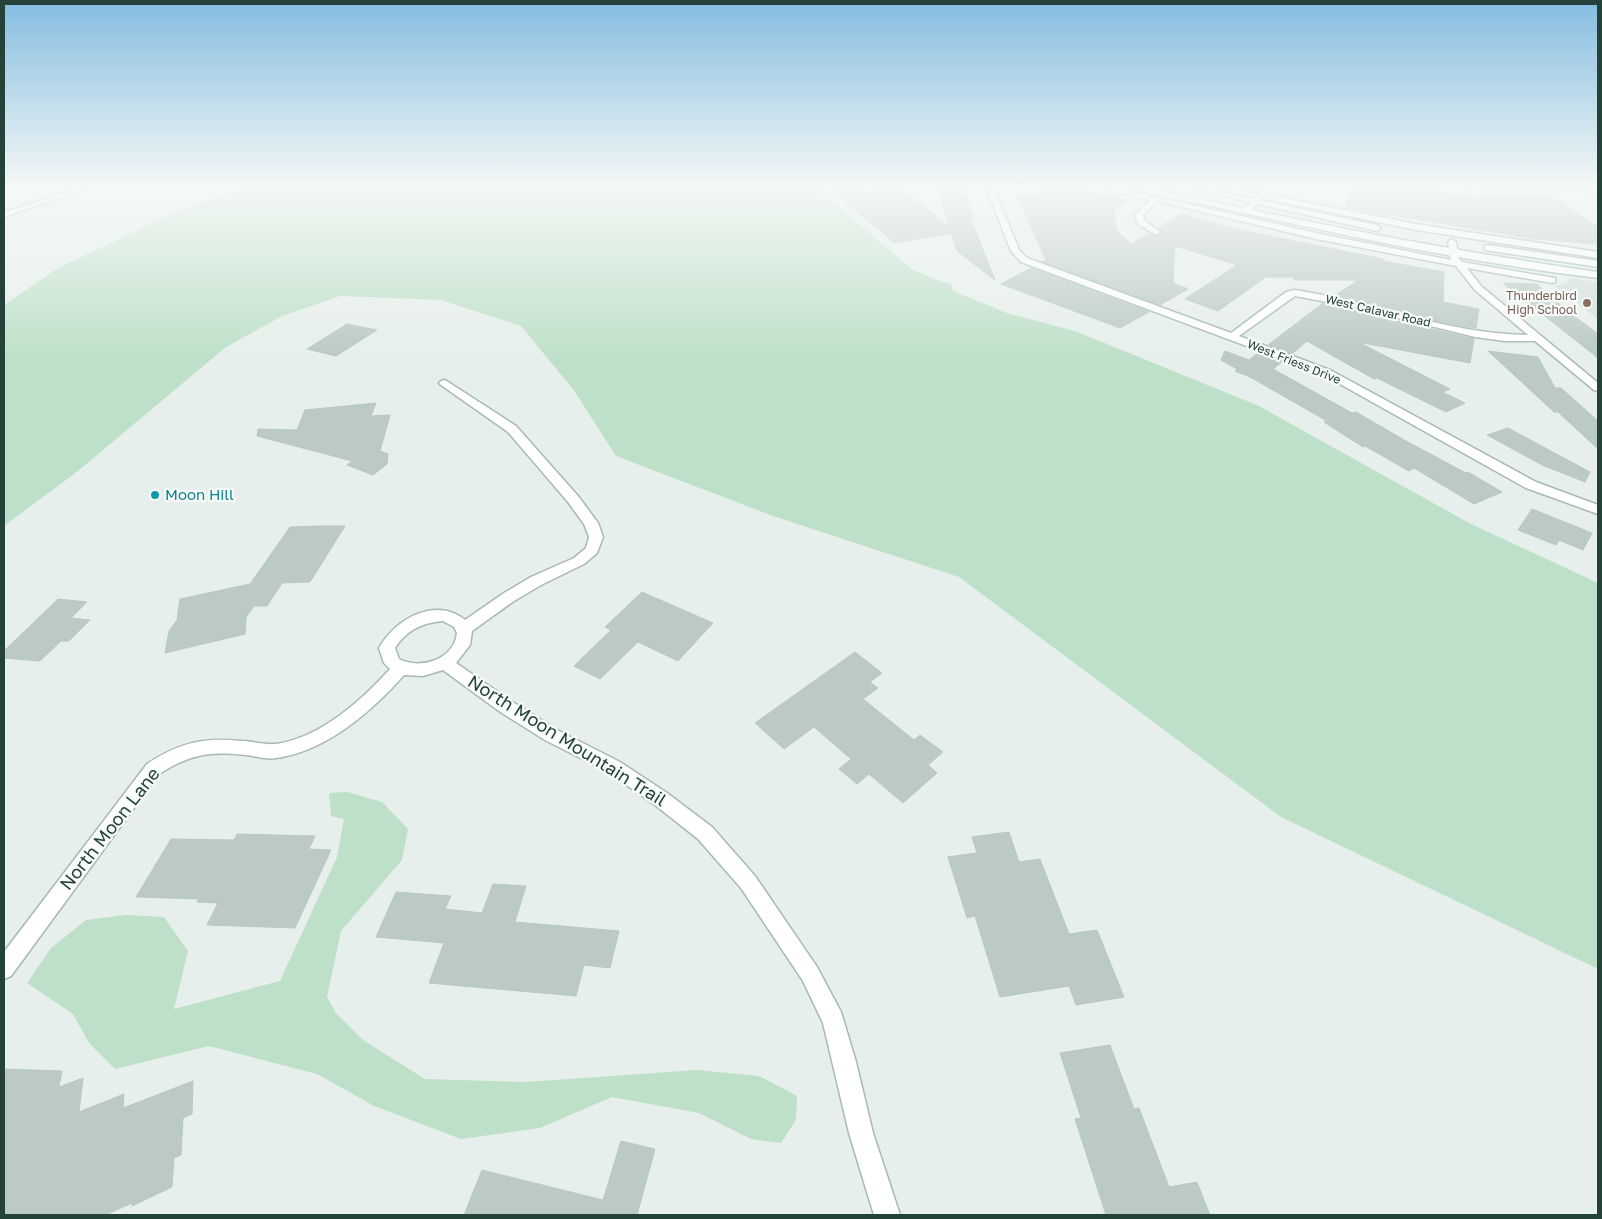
<svg xmlns="http://www.w3.org/2000/svg" width="1602" height="1219" viewBox="0 0 1602 1219" font-family="'Golos Text',sans-serif">
<rect width="100%" height="100%" fill="#e6efeb"/>
<polygon fill="#d4dfda" points="1568,278 1598,282 1598,319 1554,286 1569,282"/>
<g fill="#bfe0c8">
<polygon points="244,187 815,187 913,270 942,282 951,284 953,291 1007,313 1075,331 1259,406 1469,523 1598,583 1598,969 1281,817 959,577 773,516 616,456 573,389 521,326 441,300 340,296 282,316 226,347 78,471 4,526 4,305 58,268 187,207 240,190"/>
<polygon points="347,792 382,802 408,829 402,860 341,931 327,997 336,1013 363,1040 425,1079 526,1082 697,1070 759,1076 797,1096 796,1120 781,1143 751,1139 699,1113 612,1097 540,1128 461,1139 374,1106 317,1074 209,1046 115,1069 89,1043 73,1014 27,983 51,948 86,920 126,915 164,917 188,951 174,1009 280,981 337,857 344,819 331,816 329,793"/>
</g>
<g fill="#bbcac4" stroke="#b8c9c2">
<polygon points="855,187 863,193 898,187 949,226 938,188 963,188 973,217 970,217 995,280 957,251 951,233 895,243 832,191"/>
<polygon points="1051,187 1069,187 1127,200 1114,210 1116,230 1131,244 1150,233 1157,236 1162,232 1158,228 1181,214 1231,228 1383,259 1383,261 1444,272 1443,302 1479,309 1476,328 1440,322 1334,296 1359,280 1295,280 1292,277 1266,277 1218,311 1185,299 1237,265 1175,246 1173,283 1188,289 1160,305 1042,262 1046,260 1018,196 1037,196"/>
<polygon points="1351,187 1414,187 1477,198 1554,198 1598,226 1598,244 1534,239 1345,207"/>
<polygon points="1031,268 1149,312 1120,328 1001,284"/>
<polygon points="1503,283 1537,284 1575,318 1577,318 1598,334 1598,358"/>
<polygon points="1323,303 1474,339 1470,363 1363,343 1362,344 1450,389 1442,392 1465,403 1446,412 1377,378 1374,379 1307,341 1292,354 1268,345"/>
<polygon points="347,324 377,330 336,356 307,349"/>
<polygon points="1225,351 1249,360 1259,352 1283,361 1273,369 1352,413 1356,412 1406,441 1466,473 1468,472 1502,492 1474,504 1414,468 1409,471 1365,446 1363,447 1324,422 1327,421 1250,377 1235,371 1237,369 1221,360"/>
<polygon points="1488,351 1538,357 1555,388 1561,388 1598,421 1598,449 1558,412 1554,412"/>
<polygon points="376,403 371,416 390,415 380,451 388,454 387,464 373,475 347,465 352,461 257,436 258,429 297,430 305,410"/>
<polygon points="1508,428 1590,472 1585,482 1542,465 1487,435"/>
<polygon points="1532,509 1592,533 1583,550 1559,540 1556,545 1518,530"/>
<polygon points="320,526 345,526 310,582 282,583 267,606 254,606 246,617 245,634 165,653 169,631 177,620 180,599 250,584 290,527"/>
<polygon points="642,592 713,623 678,661 638,642 600,679 574,666 611,630 605,627"/>
<polygon points="58,599 87,602 71,618 90,620 69,641 61,641 40,661 4,658 4,651"/>
<polygon points="855,652 882,673 870,682 878,688 863,699 914,740 920,735 943,752 928,765 937,773 903,803 869,774 857,784 839,769 851,759 814,727 784,749 755,723"/>
<polygon points="1009,832 1019,862 1040,859 1069,934 1097,930 1124,997 1076,1005 1069,986 1000,997 975,916 967,918 948,857 977,853 972,837"/>
<polygon points="237,834 315,836 309,849 331,850 295,928 207,925 218,903 197,902 198,899 136,897 171,839 234,840"/>
<polygon points="493,884 526,886 515,922 619,931 610,968 584,965 576,996 429,983 444,943 376,937 396,892 451,896 445,909 482,913"/>
<polygon points="1110,1045 1134,1109 1139,1108 1169,1187 1197,1182 1210,1215 1106,1215 1075,1119 1081,1118 1060,1053"/>
<polygon points="4,1069 62,1071 59,1087 83,1078 79,1112 124,1094 123,1108 193,1081 192,1114 183,1118 181,1155 174,1158 172,1187 132,1206 132,1203 105,1215 4,1215"/>
<polygon points="621,1141 655,1149 637,1215 464,1215 482,1170 603,1200"/>
</g>
<g fill="none" stroke-linecap="round" stroke-linejoin="round">
<g stroke="#a8b8b2" stroke-width="3">
<g id="minor">
<polygon points="83,187 93,187 4,217 4,212"/>
<path d="M986,187H994L1019,250L1027,258L1231,333L1286,292L1295,290C1373,302 1448,334 1528,335L1475,290L1456,266L1316,239L1157,201L1143,215L1145,221L1160,232L1156,235L1138,224L1135,215L1150,200L1102,189L1101,187H1113L1316,233L1451,260L1448,242L1452,239L1456,242L1459,259L1462,262L1555,278V282L1552,283L1467,268L1481,286L1598,383V391L1594,390L1535,341H1505L1475,337L1354,307L1295,296L1239,336L1330,370L1536,482L1598,505V514L1526,488L1322,374L1021,262L1011,251Z"/>
<polygon points="1214,187 1227,187 1258,193 1263,187 1271,187 1265,194 1416,224 1598,252 1598,258 1416,230 1262,198 1249,214 1246,214 1242,212 1255,197"/>
<polygon points="1456,187 1598,187 1598,191 1460,189"/>
<path d="M445,380L516,426L578,496L598,523L603,537L597,553L584,564L541,585L514,601L472,631L470,645L456,663L511,701L557,730L620,762L667,793L712,827L755,876L817,967L841,1012L856,1062L873,1133L900,1215H874L849,1133L823,1023L803,981L741,888L698,839L655,805L608,772L545,740L499,711L443,670L423,676L404,675C371,712 327,751 276,758C266,760 255,756 246,755C210,751 190,754 159,774L11,976L4,979V952L147,764C179,743 203,737 241,741C253,741 265,745 276,744C320,738 361,701 390,669L384,663L379,648C395,619 436,596 465,620L504,593L531,577L574,558L586,548L589,537L584,524L568,502L508,432L441,385L439,383L441,381ZM443,621L454,627L457,633C454,660 420,670 399,659L395,648C407,630 421,623 443,621Z"/>
</g>
</g>
<g stroke="#a4bbb3" stroke-width="3">
<g id="secondary">
<path d="M1132,187H1144C1295,220 1445,250 1598,272V278C1470,263 1343,235 1217,207C1200,204 1142,194 1132,187Z"/>
<polygon points="1184,187 1197,187 1377,225 1381,228 1377,231"/>
<polygon points="1488,245 1598,261 1598,267 1485,250 1485,246"/>
</g>
</g>
<use href="#minor" fill="#fff" fill-rule="evenodd"/>
<use href="#secondary" fill="#fff" fill-rule="evenodd"/>
</g>
<linearGradient id="sky" x2="0" y2="1"><stop stop-color="#84bce0"/><stop offset="0.52" stop-color="#f4f8f6"/><stop offset="1" stop-color="#f4f8f6" stop-opacity="0"/></linearGradient>
<rect width="1602" height="357" fill="url(#sky)"/>
<circle fill="#8d6e63" stroke="#f7fbf9" stroke-width="2" cx="1587" cy="303" r="5"/>
<circle fill="#0f9aa8" stroke="#f7fbf9" stroke-width="2" cx="155" cy="495" r="5"/>
<g text-anchor="middle" stroke-width="4.5" stroke-linejoin="round" paint-order="stroke">
<g font-size="12" fill="#785e54" stroke="#f7fbf9" text-anchor="end">
<text x="1577" y="300">Thunderbird<tspan x="1577" dy="14">High School</tspan></text>
</g>
<g font-size="12" fill="#24423a" stroke="#f7fbf9">
<text transform="translate(1378 311) rotate(13)" y="4">West Calavar Road</text>
<text transform="translate(1294 362) rotate(22)" y="4">West Friess Drive</text>
</g>
<g font-size="15" fill="#0d838f" stroke="#f7fbf9" text-anchor="start">
<text x="165" y="500">Moon Hill</text>
</g>
<g font-size="18" fill="#24423a" stroke="#f7fbf9">
<text transform="translate(567 741) rotate(32)" y="6">North Moon Mountain Trail</text>
<text transform="translate(110 829) rotate(-52)" y="6">North Moon Lane</text>
</g>
</g>
<rect width="1602" height="1219" fill="none" stroke="#24423a" stroke-width="10"/>
</svg>
